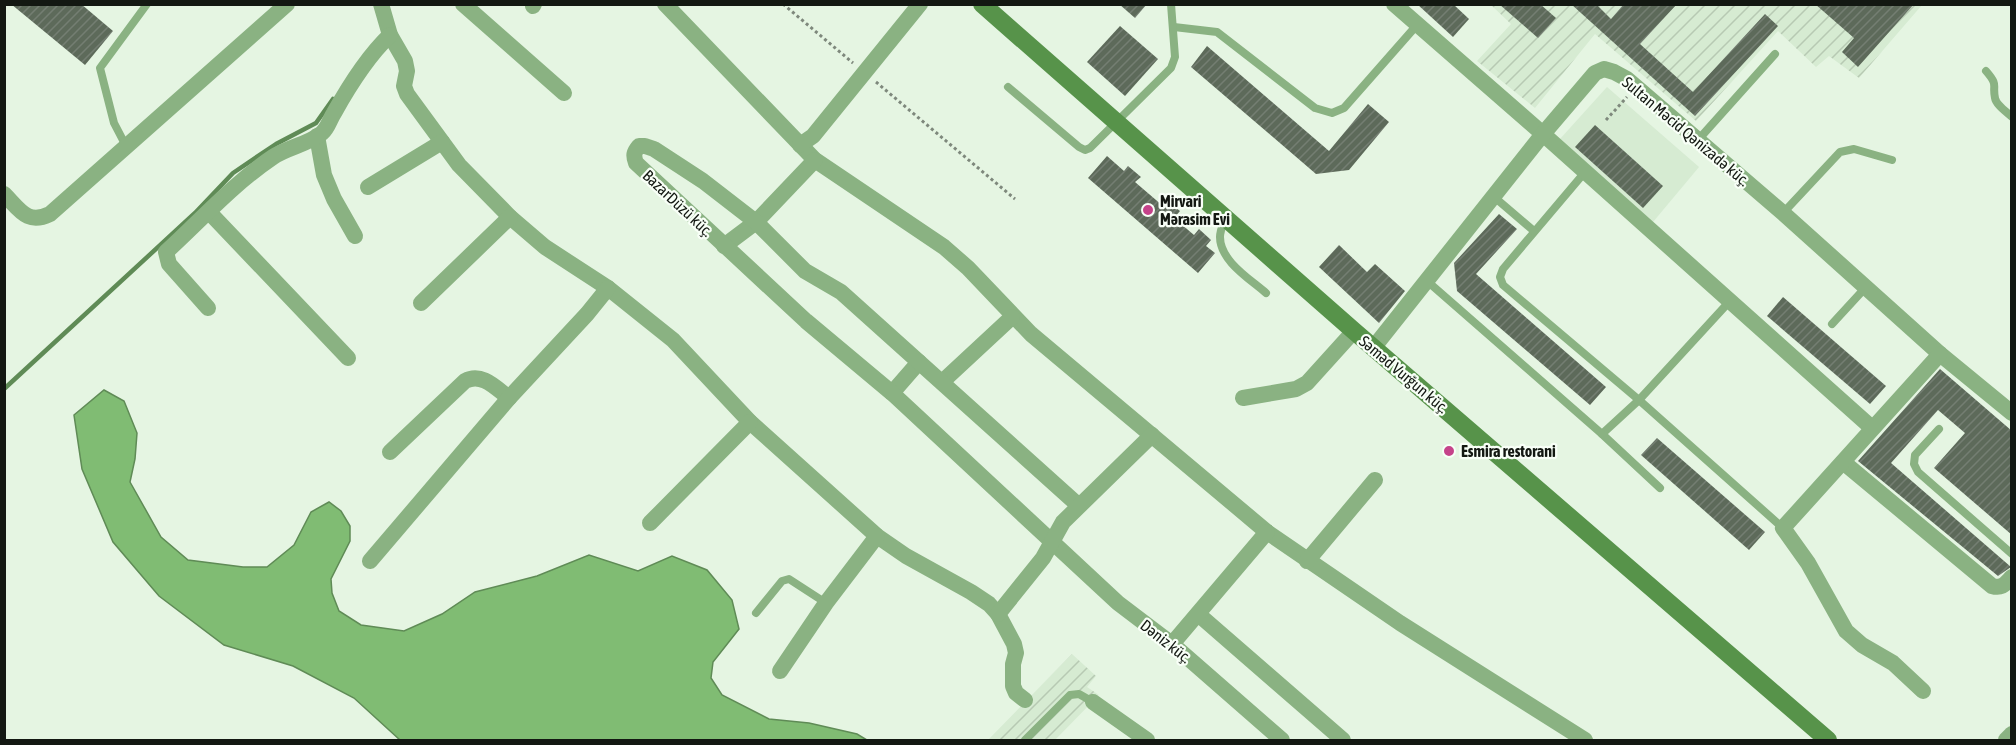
<svg xmlns="http://www.w3.org/2000/svg" width="2016" height="745" viewBox="0 0 2016 745" font-family="'Asap Condensed',sans-serif">
<defs>
<pattern id="industrial-furrows" width="10" height="10" patternUnits="userSpaceOnUse" patternTransform="scale(1.5)"><rect width="10" height="10" fill="#d6ebd2"/><path d="M-1 1l2-2M0 10L10 0M9 11l2-2" fill="none" stroke="#b7c9b3"/></pattern>
<pattern id="building-hatch" width="6" height="6" patternUnits="userSpaceOnUse" patternTransform="scale(1.5)"><rect width="6" height="6" fill="#5d6a5a"/><path d="M-1 1l2-2M0 6l6-6M5 7l2-2" fill="none" stroke="#747e72"/></pattern>
</defs>
<rect width="100%" height="100%" fill="#e5f5e2"/>
<polygon fill="#d6ebd2" points="1607,87 1699,167 1653,222 1560,139"/>
<g fill="url(#industrial-furrows)">
<polygon points="1491,5 1922,5 1859,78 1829,56 1816,67 1778,31 1696,121 1595,34 1535,108 1477,61 1511,24"/>
<polygon points="1072,654 1096,676 1087,687 1099,695 1055,740 988,740"/>
</g>
<polygon fill="#80bc73" stroke="#5f8b56" stroke-width="1.5" points="104,390 124,401 137,433 135,459 130,482 161,537 188,560 243,567 267,567 294,545 311,512 329,502 341,511 350,526 350,541 331,579 332,593 339,611 361,625 404,631 442,614 475,592 537,576 589,555 638,571 672,556 707,570 732,600 739,629 713,662 711,678 722,695 769,719 809,723 857,734 867,740 400,740 354,698 293,666 224,645 159,596 113,542 82,469 74,415"/>
<g fill="none" stroke-linecap="round" stroke-linejoin="round">
<polyline stroke="#5f8b56" stroke-width="4.5" points="4,389 195,213 233,173 276,144 316,123 333,99"/>
</g>
<g fill="url(#building-hatch)">
<polygon points="11,4 81,4 113,31 85,65"/>
<polygon points="1119,4 1147,4 1135,18"/>
<polygon points="1417,4 1453,4 1469,19 1453,37"/>
<polygon points="1499,4 1540,4 1556,18 1538,38"/>
<polygon points="1571,4 1596,4 1611,19 1624,4 1677,4 1640,44 1693,92 1765,14 1778,26 1695,116"/>
<polygon points="1815,4 1914,4 1858,67 1842,52 1854,38"/>
<polygon points="1120,26 1158,59 1125,96 1087,62"/>
<polygon points="1207,46 1329,151 1368,104 1389,122 1349,170 1316,174 1191,67"/>
<polygon points="1595,125 1663,186 1643,208 1575,147"/>
<polygon points="1107,156 1124,171 1128,166 1141,177 1135,182 1163,206 1167,201 1180,211 1174,218 1194,235 1199,229 1211,240 1206,246 1215,253 1198,273 1088,178"/>
<polygon points="1499,214 1517,229 1476,274 1606,387 1590,405 1457,291 1454,263"/>
<polygon points="1339,245 1367,272 1375,264 1405,291 1379,323 1319,267"/>
<polygon points="1783,297 1886,386 1870,404 1767,316"/>
<polygon points="1940,369 2012,431 2012,535 1934,468 1965,433 1938,410 1891,463 2011,567 1998,576 1858,461"/>
<polygon points="1657,438 1765,532 1749,550 1641,455"/>
</g>
<g fill="none" stroke-linecap="round" stroke-linejoin="round">
<g stroke="#7e887c" stroke-width="3" stroke-dasharray="3 3" stroke-linecap="butt">
<polyline points="783,4 853,63"/>
<polyline points="876,82 1015,199"/>
<polyline points="1606,120 1627,97"/>
</g>
<g stroke="#8ab282" stroke-width="8">
<polyline points="1174,27 1217,32 1315,108 1332,113 1344,108 1417,25"/>
<path d="M1986,71C1999,86 1992,84 1995,98C1996,105 2007,112 2012,117"/>
<polyline points="1008,87 1079,147 1085,150 1090,148 1171,68 1175,57 1171,4"/>
<polyline points="1698,140 1775,54"/>
<polyline points="126,146 114,123 100,68 147,4"/>
<polyline points="1585,172 1503,269 1500,277 1503,285 1639,400 1783,528"/>
<polyline points="1493,196 1534,231"/>
<polyline points="1783,213 1840,152 1854,149 1892,160"/>
<path d="M1225,218C1223,224 1220,231 1220,237C1220,261 1250,279 1266,293"/>
<polyline points="1427,281 1602,434 1639,400 1729,302"/>
<polyline points="1832,324 1866,287"/>
<polyline points="1939,429 1915,455 1914,464 1918,472 2012,554"/>
<polyline points="1602,434 1660,488"/>
<polyline points="756,613 782,581 789,579 826,603"/>
<polyline points="1025,740 1070,695 1079,694 1093,702"/>
</g>
<g stroke="#8ab282" stroke-width="16">
<polyline points="381,4 390,35 405,61 407,71 404,86 407,94 459,165 510,217 545,247 608,288 673,340 750,422 877,536 906,556 971,592 989,604 998,614 1014,644 1016,653 1013,664 1013,686 1016,693 1025,700"/>
<polyline points="463,4 564,93"/>
<polyline points="665,4 815,160 944,247 968,268 1031,334 1267,532 1400,623 1585,740"/>
<polyline points="1394,4 1543,134 1872,428"/>
<polyline points="533,6 534,4"/>
<polyline points="317,136 324,175 334,199 355,236"/>
<polyline points="800,145 813,136 920,4"/>
<polyline points="368,187 442,142"/>
<path d="M4,194C20,210 27,225 50,214L287,4"/>
<polyline points="209,212 348,358"/>
<polyline points="724,246 756,222 815,160"/>
<polyline points="421,303 510,217"/>
<path d="M208,308L169,264L166,252C201,220 233,184 273,157C288,147 309,144 322,133C328,128 330,119 334,113C349,86 368,56 390,35"/>
<polyline points="1374,347 1543,134 1595,73 1604,69 1614,72 1627,79 1783,213 1940,354 2012,413"/>
<polyline points="942,382 1012,317"/>
<polyline points="892,393 919,362"/>
<polyline points="1243,398 1296,389 1307,383 1354,331"/>
<path d="M390,452L465,381C482,372 496,388 509,398"/>
<path d="M1843,462L1992,586C2002,589 2005,584 2012,577"/>
<path d="M1078,505L841,292L805,271L756,222L703,181L654,149L645,146H639C634,152 633,155 636,163L806,321L892,393L1118,603L1172,644L1282,740"/>
<polyline points="650,523 750,422"/>
<polyline points="370,561 509,398 587,314 608,288"/>
<polyline points="1307,561 1375,480"/>
<polyline points="998,614 1043,558 1063,522 1152,435"/>
<polyline points="1198,614 1343,740"/>
<polyline points="1172,644 1267,532"/>
<polyline points="780,671 826,603 877,536"/>
<polyline points="1923,691 1893,663 1862,645 1846,631 1808,563 1783,528 1940,354"/>
<polyline points="1093,702 1147,740"/>
<polyline points="2006,740 2012,734"/>
</g>
<polyline stroke="#57934a" stroke-width="18" points="982,4 1354,331 1828,740"/>
</g>
<g fill="#c5438a" stroke="#f8fff7" stroke-width="2">
<circle cx="1148" cy="210" r="6"/>
<circle cx="1449" cy="451" r="6"/>
</g>
<g text-anchor="middle" stroke-width="4.5" stroke-linejoin="round" paint-order="stroke">
<g font-size="16" fill="#131812" stroke="#f8fff7">
<text transform="translate(1686 131) rotate(40)" y="6">Sultan Məcid Qənizadə küç.</text>
<text transform="translate(678 203) rotate(43)" y="6">BazarDüzü küç.</text>
<text transform="translate(1404 374) rotate(40)" y="6">Səməd Vurğun küç.</text>
<text transform="translate(1166 641) rotate(38)" y="6">Dəniz küç.</text>
</g>
<g font-size="16" font-weight="bold" fill="#131812" stroke="#f8fff7" text-anchor="start">
<text x="1160" y="207">Mirvari<tspan x="1160" dy="18">Mərasim Evi</tspan></text>
<text x="1461" y="457">Esmira restorani</text>
</g>
</g>
<rect width="2016" height="745" fill="none" stroke="#131812" stroke-width="12"/>
</svg>
